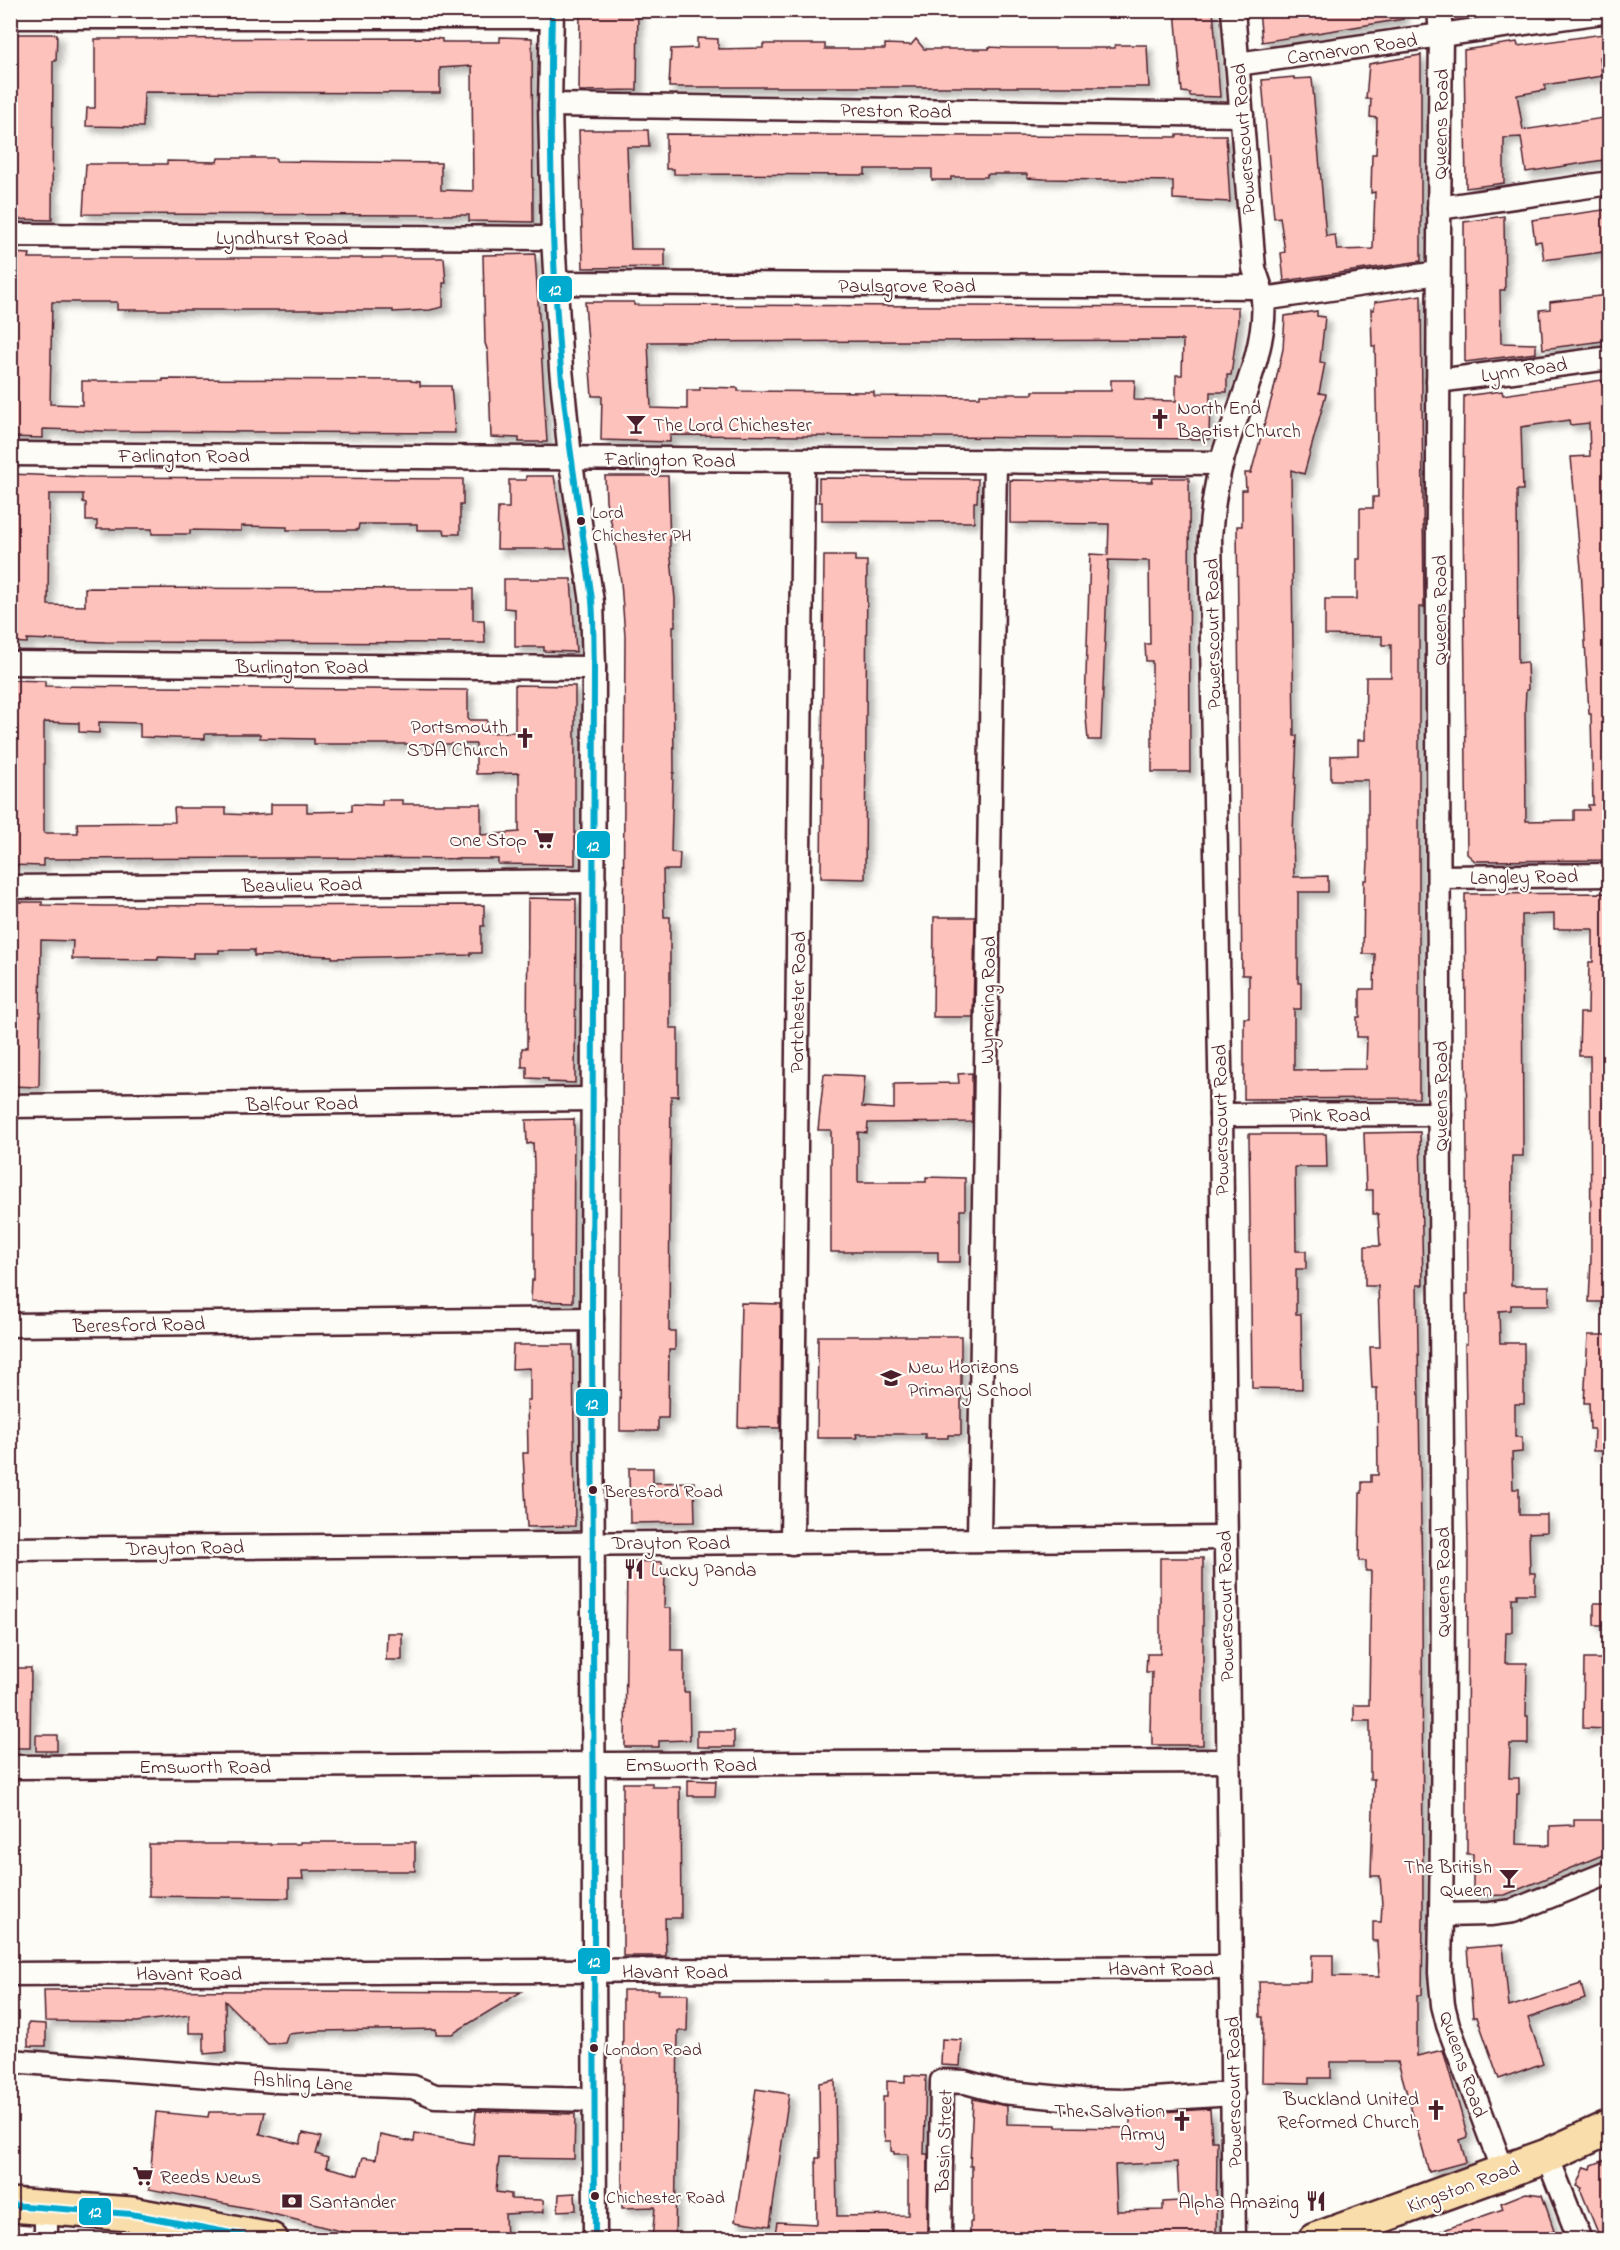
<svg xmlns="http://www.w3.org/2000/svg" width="1620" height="2250" viewBox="0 0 1620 2250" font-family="'Indie Flower',sans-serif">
<defs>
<filter id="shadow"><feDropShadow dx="5.5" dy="5.5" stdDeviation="3" flood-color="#0004"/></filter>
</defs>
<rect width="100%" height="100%" fill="#fdfcf7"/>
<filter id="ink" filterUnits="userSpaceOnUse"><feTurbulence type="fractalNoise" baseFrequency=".0167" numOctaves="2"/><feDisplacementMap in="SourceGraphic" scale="12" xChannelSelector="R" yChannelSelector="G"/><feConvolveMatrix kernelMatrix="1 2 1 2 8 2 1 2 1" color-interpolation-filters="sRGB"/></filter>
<g filter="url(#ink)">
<g fill="#fec2bc" stroke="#4a1f2b" stroke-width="1.5" fill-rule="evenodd" filter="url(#shadow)">
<polygon points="580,10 638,10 637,90 579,91"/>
<polygon points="1175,10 1213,10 1220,97 1190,96 1190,93 1182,92"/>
<polygon points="1259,10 1402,10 1403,19 1262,42"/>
<polygon points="1610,33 1610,56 1600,57 1602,76 1545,85 1545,90 1517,95 1523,130 1610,117 1610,159 1526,172 1521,137 1504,138 1504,183 1466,188 1464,50 1517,42 1518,46"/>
<polygon points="10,34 57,34 56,61 53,61 52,220 10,219"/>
<polygon points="500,37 532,38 533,222 469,221 469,215 83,214 86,164 167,164 167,161 217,162 218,158 276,158 276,161 441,163 441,190 473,191 472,66 440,68 440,93 144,92 143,127 86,126 87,108 95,108 95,39 431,38 442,39 442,42 500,42"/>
<polygon points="697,38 718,39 718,49 763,48 763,44 825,44 825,49 885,49 885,44 911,45 916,39 924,49 989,49 989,47 1008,48 1115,48 1115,45 1147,45 1149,87 669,87 671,49 697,48"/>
<polygon points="1421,55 1421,261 1284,281 1281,253 1285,252 1280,217 1274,218 1262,80 1294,77 1294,79 1312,78 1326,236 1335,235 1337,250 1373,249 1375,192 1371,193 1372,154 1376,154 1377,118 1370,117 1371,99 1366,99 1369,64"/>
<polygon points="579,130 648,130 649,147 627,147 631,249 665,249 665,267 583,268"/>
<polygon points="666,134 1177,137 1177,135 1226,135 1230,202 1173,199 1173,181 1044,179 1027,178 1027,174 987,174 987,177 951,177 951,180 932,180 932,169 865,169 865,175 674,174 674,169 666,169"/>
<polygon points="1610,209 1610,251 1544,260 1541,241 1535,242 1532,220"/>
<polygon points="1504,216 1505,290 1500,290 1501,343 1536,344 1536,353 1465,362 1464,222"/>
<polygon points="10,253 30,254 29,258 444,258 446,283 443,283 443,307 430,310 393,312 393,310 117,310 117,302 52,302 50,404 82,405 82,381 163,381 163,379 411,380 411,381 420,382 420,386 451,386 455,433 107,431 43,429 43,438 10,437"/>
<polygon points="535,254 547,442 519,442 519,438 491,437 488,352 485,343 483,255"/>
<polygon points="1421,295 1424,607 1419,607 1419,1098 1244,1099 1244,1018 1249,1018 1249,975 1242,975 1237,526 1242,526 1242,490 1246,490 1245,473 1251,473 1273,393 1283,349 1285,316 1317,311 1317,316 1325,317 1320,362 1325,363 1319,393 1326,394 1304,474 1291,470 1294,736 1297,736 1293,832 1294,877 1328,876 1328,892 1298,892 1298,983 1301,983 1301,1009 1294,1009 1294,1070 1366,1069 1367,1037 1357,1037 1357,1017 1360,1017 1360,989 1374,989 1375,954 1363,954 1364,880 1367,880 1368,862 1368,780 1331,780 1331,756 1358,755 1358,740 1365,740 1366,677 1391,677 1391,645 1382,645 1382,636 1325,635 1325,599 1357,599 1357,559 1360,559 1360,508 1373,508 1373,497 1378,497 1375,346 1372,346 1371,309 1374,310 1375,302"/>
<polygon points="1608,295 1610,340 1543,349 1540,310 1550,309 1550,302"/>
<path d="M585,302H634V305L1238,307V322L1231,375H1227V392H1210L1209,439L670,435V442L601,440L602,396H592ZM1183,340L1182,375H1176V401L1134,400L1135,380H1111V391H1033V394H980V397L874,396V392L738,391V388L700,387V390H687V409L651,408L648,342Z"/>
<path d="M1602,380L1610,437V860L1475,861L1467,854L1463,508L1464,396L1502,391L1503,395ZM1569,420L1570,425L1589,423L1590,456L1571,457L1581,568L1589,714H1591L1593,805H1588L1589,810H1574V820L1526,821L1525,709L1526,690H1528L1527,662L1518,663L1517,490H1523L1521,427Z"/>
<polygon points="10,474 83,477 463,479 463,505 460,505 460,534 445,534 444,530 417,530 417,524 359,524 358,530 287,530 287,527 241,526 241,531 190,530 190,534 152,534 152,529 97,529 97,521 86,521 86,503 83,502 83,494 49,494 48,605 85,606 85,588 473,589 473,620 484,620 485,643 105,642 27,639 27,643 10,642"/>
<polygon points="526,476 554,476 566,549 497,549 498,508 509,508 509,480 526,480"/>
<polygon points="605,476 668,476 670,548 675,599 675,626 673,626 674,773 673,773 671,852 680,853 679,870 663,870 664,917 670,917 670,1028 678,1028 678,1096 671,1096 670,1181 669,1331 675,1331 675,1350 669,1350 668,1418 658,1418 658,1431 620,1431 625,636 621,582 613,530 606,501"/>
<polygon points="819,478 978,479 977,502 974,502 974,522 822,521 822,502 819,502"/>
<polygon points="1153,478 1189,478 1190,772 1152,772 1152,661 1146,661 1145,644 1150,644 1149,561 1108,560 1101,740 1088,740 1085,706 1090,554 1108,555 1109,524 1010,523 1010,480 1152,482"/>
<polygon points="824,556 855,556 855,561 867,561 865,879 821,878"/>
<polygon points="504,579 571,579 576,652 544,651 544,647 515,647 515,609 504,608"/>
<path d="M10,680L45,681V686L468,690V720H487V733L515,732V685L575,686V865L498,864V859L294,858L43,859V866L10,865ZM44,722L79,723V732L99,733V722L140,723V737L205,739V734H260V738L314,739V744H476V774L519,773V832L481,835V804H402V800H382V805L352,804V811L307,812V804H271V814L254,815L226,814V808H174L175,822L77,823L78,833H44Z"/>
<polygon points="1610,893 1610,1302 1589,1302 1591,1259 1590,1056 1579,1056 1580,1013 1588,1013 1589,962 1593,962 1593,929 1554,929 1554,914 1522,915 1523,1156 1512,1156 1511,1286 1549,1286 1549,1305 1511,1305 1511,1310 1499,1311 1500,1343 1524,1343 1524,1404 1515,1404 1515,1437 1522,1437 1522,1452 1512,1453 1513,1489 1519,1489 1519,1515 1547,1515 1547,1532 1529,1533 1530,1573 1535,1573 1535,1594 1517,1594 1517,1598 1512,1598 1512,1632 1506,1632 1505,1663 1527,1663 1526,1716 1528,1716 1528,1744 1510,1744 1509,1778 1519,1778 1519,1794 1517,1794 1516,1844 1550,1845 1550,1826 1574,1825 1574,1820 1610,1820 1610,1852 1505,1895 1473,1896 1473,1854 1467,1854 1467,1793 1468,1551 1465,1344 1467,1344 1466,1294 1468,1294 1465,894"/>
<polygon points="528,898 576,899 575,1083 548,1082 548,1079 527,1078 527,1067 522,1067 522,1048 527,1048"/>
<polygon points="10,902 42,902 42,905 106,906 484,905 484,926 481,926 481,953 470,953 470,955 332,958 332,956 306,955 254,956 254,950 219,950 219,953 193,953 193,958 158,957 158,960 72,959 73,941 41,940 39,1087 10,1086"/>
<polygon points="934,917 975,917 973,1017 933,1017"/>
<polygon points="972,1073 972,1122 868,1123 867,1133 858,1132 858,1182 926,1182 926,1177 965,1178 965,1210 960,1210 960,1262 938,1262 938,1252 831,1252 831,1130 818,1130 824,1074 865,1076 862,1107 894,1109 894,1084 959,1083 958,1074"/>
<polygon points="574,1119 573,1302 531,1301 532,1280 534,1280 534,1163 533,1143 527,1144 526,1120"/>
<polygon points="1420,1132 1423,1285 1417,1285 1422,1583 1423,1919 1422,1995 1417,1995 1417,2056 1443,2050 1468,2137 1460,2140 1466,2162 1429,2172 1398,2062 1331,2062 1331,2078 1309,2078 1309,2083 1262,2082 1263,2017 1260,2017 1259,1982 1311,1982 1312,1955 1333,1955 1333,1976 1379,1977 1377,1941 1373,1941 1373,1922 1381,1922 1382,1905 1380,1876 1371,1876 1374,1779 1370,1779 1370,1721 1354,1721 1354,1705 1369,1705 1371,1571 1366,1571 1366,1561 1359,1561 1360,1493 1362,1493 1362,1482 1371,1482 1371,1475 1378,1475 1377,1388 1372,1388 1370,1347 1380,1347 1378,1286 1365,1286 1365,1246 1380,1246 1378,1214 1373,1214 1373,1190 1366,1190 1364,1133"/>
<polygon points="1249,1134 1326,1134 1327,1167 1295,1167 1296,1251 1306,1251 1306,1269 1296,1269 1296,1314 1301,1314 1302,1389 1252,1388"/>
<polygon points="741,1303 781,1304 780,1428 738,1427"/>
<polygon points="1588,1335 1610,1335 1610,1451 1593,1451 1594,1429 1590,1429 1589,1403 1584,1403"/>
<polygon points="818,1336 961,1336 961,1435 948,1435 948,1438 925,1438 925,1434 856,1434 857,1438 817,1438"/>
<polygon points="513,1345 573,1345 575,1526 527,1527 523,1453 528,1453 527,1400 530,1400 530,1368 512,1369"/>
<polygon points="629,1468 653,1468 653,1483 694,1482 695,1522 630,1523"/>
<polygon points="1160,1558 1203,1558 1203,1745 1152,1745 1152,1731 1150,1731 1152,1672 1146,1672 1147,1654 1160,1654"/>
<polygon points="627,1561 662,1562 662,1573 665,1573 664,1608 671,1608 671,1650 684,1650 684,1692 689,1692 690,1740 659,1741 659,1747 625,1747"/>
<rect x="1594" y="1603" width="16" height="22"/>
<polygon points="387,1633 402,1633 402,1660 386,1660"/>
<polygon points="1584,1659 1610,1659 1610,1729 1583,1728"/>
<polygon points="10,1668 31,1668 30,1748 10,1748"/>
<rect x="697" y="1731" width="37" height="16"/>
<rect x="36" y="1735" width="21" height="16"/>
<polygon points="688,1780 716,1781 715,1796 688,1796"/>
<polygon points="623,1783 652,1783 652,1787 680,1787 681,1918 665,1918 666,1956 623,1956"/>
<polygon points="300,1842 415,1842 415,1871 302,1871 303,1879 289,1879 289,1898 149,1896 149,1844 300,1844"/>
<polygon points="1503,1945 1509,2007 1581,1984 1585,1999 1528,2018 1543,2063 1499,2079 1477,2017 1473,2017 1467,1948"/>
<polygon points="44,1990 60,1990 521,1992 452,2034 436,2034 436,2029 319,2031 288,2034 285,2043 268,2044 225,2001 226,2052 204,2054 204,2033 189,2033 189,2015 137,2022 45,2021"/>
<polygon points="623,1990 659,1990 658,1994 688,1994 687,2031 678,2031 675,2240 652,2240 655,2207 622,2208"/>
<polygon points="28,2023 46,2024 46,2046 28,2046"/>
<polygon points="942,2039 962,2040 960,2066 941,2065"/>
<polygon points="905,2075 926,2076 924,2154 928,2154 927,2232 856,2232 856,2240 774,2240 777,2222 817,2224 816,2158 820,2158 819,2083 835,2080 837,2216 908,2215 908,2154 894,2154 894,2152 891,2151 891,2141 885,2141 883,2128 883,2097 887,2097 887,2081 905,2082"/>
<polygon points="756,2089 789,2094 770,2226 735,2221"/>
<path d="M973,2099L1007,2106V2124L1056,2125V2127L1130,2128V2114L1210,2109L1212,2141H1217L1216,2240H970V2222H972V2166H970ZM1177,2162L1179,2201L1163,2202V2210L1117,2211L1115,2165Z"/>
<polygon points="476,2111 575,2114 574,2159 499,2158 496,2192 511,2194 511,2199 543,2200 544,2212 505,2214 506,2240 375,2240 253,2209 149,2189 156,2112 208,2117 209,2112 265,2112 260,2134 300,2144 303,2133 321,2137 316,2154 328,2158 326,2167 358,2175 363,2157 376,2159 380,2135 414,2142 415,2133 473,2144"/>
<polygon points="1610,2158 1610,2240 1601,2240 1581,2191 1582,2188 1577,2186 1585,2167 1591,2169 1592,2165"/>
<polygon points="575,2193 576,2210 558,2211 559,2194"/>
<polygon points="1526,2193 1542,2195 1554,2230 1528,2240 1514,2240 1513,2234 1499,2240 1425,2240 1424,2237 1503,2209 1501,2203"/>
</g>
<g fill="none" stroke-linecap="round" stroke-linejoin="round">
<g stroke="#4a1f2b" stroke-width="27">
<g id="street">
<polyline points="552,10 550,105 553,238 561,369 570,457 592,602 594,668 592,1319 595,2240"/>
<path d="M1233,10L1254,268C1257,278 1262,289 1263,299C1268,350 1234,415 1221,464C1215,489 1212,513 1210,537L1221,1115L1234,2240"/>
<path d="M1439,10L1441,35C1436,421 1438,808 1440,1194C1442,1453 1445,1713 1440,1973L1443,2005L1448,2025L1503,2171"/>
<polyline points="10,17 551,17"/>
<polyline points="1237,64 1610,11"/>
<polyline points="550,105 1242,115"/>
<polyline points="1439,208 1610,183"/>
<polyline points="10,235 553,238"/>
<polyline points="555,283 1259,287"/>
<polyline points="1263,299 1438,273"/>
<polyline points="1438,381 1610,358"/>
<polyline points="10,454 1222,463"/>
<polyline points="10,663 594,668"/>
<polyline points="1439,877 1610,875"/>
<polyline points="10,887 594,881"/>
<polyline points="10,1106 593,1099"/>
<polyline points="1221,1115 1440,1114"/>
<polyline points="10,1325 592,1319"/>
<polyline points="979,1539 995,461"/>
<polyline points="792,1543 803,461"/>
<polyline points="10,1549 1224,1538"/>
<polyline points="10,1767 1227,1761"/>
<polyline points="1441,1915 1490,1914 1513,1911 1610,1872"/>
<polyline points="10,1974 1231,1967"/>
<polyline points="10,2061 276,2081 413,2087 435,2096 595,2100"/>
<polyline points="1547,2156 1580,2240"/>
<polyline points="46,2240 46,2206"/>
<polyline points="940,2240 942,2081 965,2082 1002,2092 1083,2100 1123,2101 1233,2094"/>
</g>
</g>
<g stroke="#4a1f2b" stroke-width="38">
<g id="primary">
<polyline points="10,2205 131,2214 271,2240"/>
<polyline points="1315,2240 1547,2156 1610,2127"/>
</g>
</g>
<use href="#street" stroke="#fdfcf7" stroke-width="22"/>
<use href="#primary" stroke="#f9deab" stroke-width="33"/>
<g stroke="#fdfcf7" stroke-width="10">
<g id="bus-1">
<path d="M552,10C549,130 551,250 561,370C568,447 582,523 592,600C594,622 593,645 594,668L592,1319L595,2240"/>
<polyline points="10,2205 131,2214 268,2240"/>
</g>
</g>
<use href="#bus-1" stroke="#00a9ce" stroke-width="6"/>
</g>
</g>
<defs>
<g id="church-bare" transform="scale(1.62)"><path d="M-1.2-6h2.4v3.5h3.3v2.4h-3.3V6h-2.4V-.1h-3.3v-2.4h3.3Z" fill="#4a1f2b" stroke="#fdfcf7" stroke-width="2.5" paint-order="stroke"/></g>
<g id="bar-bare" transform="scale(1.62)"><path d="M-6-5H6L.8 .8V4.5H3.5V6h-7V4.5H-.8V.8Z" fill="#4a1f2b" stroke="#fdfcf7" stroke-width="2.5" paint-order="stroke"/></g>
<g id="supermarket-bare" transform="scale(1.62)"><path d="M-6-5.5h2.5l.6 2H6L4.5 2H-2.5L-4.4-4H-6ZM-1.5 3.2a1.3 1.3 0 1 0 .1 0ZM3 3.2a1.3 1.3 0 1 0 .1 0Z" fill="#4a1f2b" stroke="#fdfcf7" stroke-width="2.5" paint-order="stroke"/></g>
<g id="school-bare" transform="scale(1.62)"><path d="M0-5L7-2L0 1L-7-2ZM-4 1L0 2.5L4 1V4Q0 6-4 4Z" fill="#4a1f2b" stroke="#fdfcf7" stroke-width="2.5" paint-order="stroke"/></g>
<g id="restaurant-bare" transform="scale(1.62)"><path d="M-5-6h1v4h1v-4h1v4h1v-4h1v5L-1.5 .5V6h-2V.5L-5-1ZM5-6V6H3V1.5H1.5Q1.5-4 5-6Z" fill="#4a1f2b" stroke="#fdfcf7" stroke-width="2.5" paint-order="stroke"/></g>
<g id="bank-bare" transform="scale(1.62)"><path d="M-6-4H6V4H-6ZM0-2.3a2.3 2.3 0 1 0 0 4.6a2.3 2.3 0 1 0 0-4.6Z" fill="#4a1f2b" stroke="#fdfcf7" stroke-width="2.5" paint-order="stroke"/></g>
</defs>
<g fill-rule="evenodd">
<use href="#church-bare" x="1160" y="419"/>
<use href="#bar-bare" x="636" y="424"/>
<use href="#church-bare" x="525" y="738"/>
<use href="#supermarket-bare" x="544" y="839"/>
<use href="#school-bare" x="891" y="1378"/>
<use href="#restaurant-bare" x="634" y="1569"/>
<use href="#bar-bare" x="1509" y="1878"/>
<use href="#church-bare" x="1436" y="2110"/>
<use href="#church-bare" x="1182" y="2121"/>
<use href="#supermarket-bare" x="143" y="2176"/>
<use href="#bank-bare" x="292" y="2201"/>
<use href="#restaurant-bare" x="1316" y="2201"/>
</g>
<g fill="#4a1f2b" stroke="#fdfcf7" stroke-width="2">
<circle cx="581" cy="521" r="5"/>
<circle cx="593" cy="1490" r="5"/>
<circle cx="594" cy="2048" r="5"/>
<circle cx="595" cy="2196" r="5"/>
</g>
<g text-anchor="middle" stroke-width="4.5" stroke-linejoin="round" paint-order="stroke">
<g font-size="18" fill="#4a1f2b" stroke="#fdfcf7" text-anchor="start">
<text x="592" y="518">Lord<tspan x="592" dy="23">Chichester PH</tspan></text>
<text x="604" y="1497">Beresford Road</text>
<text x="605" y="2055">London Road</text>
<text x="606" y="2203">Chichester Road</text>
</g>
<g font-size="20" fill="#4a1f2b" stroke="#fdfcf7">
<text transform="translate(1352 48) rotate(-8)" y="7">Carnarvon Road</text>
<text transform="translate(896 110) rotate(1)" y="7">Preston Road</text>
<text transform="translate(1440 124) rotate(-89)" y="7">Queens Road</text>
<text transform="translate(1243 139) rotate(-94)" y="7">Powerscourt Road</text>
<text x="282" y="244">Lyndhurst Road</text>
<text x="907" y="292">Paulsgrove Road</text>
<text transform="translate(1524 369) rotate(-8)" y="7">Lynn Road</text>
<text x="184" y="462">Farlington Road</text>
<text transform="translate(670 459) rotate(1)" y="7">Farlington Road</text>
<text transform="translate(1439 610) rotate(-90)" y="7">Queens Road</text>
<text transform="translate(1212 634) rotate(-91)" y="7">Powerscourt Road</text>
<text x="302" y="673">Burlington Road</text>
<text transform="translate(1524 876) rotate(-1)" y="7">Langley Road</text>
<text transform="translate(302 884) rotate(-1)" y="7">Beaulieu Road</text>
<text transform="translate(987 1000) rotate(-89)" y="7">Wymering Road</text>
<text transform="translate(797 1002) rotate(-89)" y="7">Portchester Road</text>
<text transform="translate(1440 1096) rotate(-90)" y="7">Queens Road</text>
<text transform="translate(302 1103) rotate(-1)" y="7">Balfour Road</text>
<text x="1330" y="1121">Pink Road</text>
<text transform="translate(1220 1120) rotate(-91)" y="7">Powerscourt Road</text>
<text transform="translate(139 1324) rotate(-1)" y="7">Beresford Road</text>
<text x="671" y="1549">Drayton Road</text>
<text transform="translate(185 1547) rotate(-1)" y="7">Drayton Road</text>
<text transform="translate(1442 1582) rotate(-90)" y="7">Queens Road</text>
<text transform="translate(1225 1606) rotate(-91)" y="7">Powerscourt Road</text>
<text x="691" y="1771">Emsworth Road</text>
<text x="205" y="1773">Emsworth Road</text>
<text x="1161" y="1975">Havant Road</text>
<text x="675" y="1978">Havant Road</text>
<text x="189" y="1980">Havant Road</text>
<text transform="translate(1464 2064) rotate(71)" y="7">Queens Road</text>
<text transform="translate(303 2081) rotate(3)" y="7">Ashling Lane</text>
<text transform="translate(1233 2092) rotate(-91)" y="7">Powerscourt Road</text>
<text transform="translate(943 2141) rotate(-88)" y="7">Basin Street</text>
<text transform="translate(1463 2186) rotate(-20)" y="7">Kingston Road</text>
</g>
<g font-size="20" fill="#4a1f2b" stroke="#fdfcf7" text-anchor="start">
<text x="1177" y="414">North End<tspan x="1177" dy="23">Baptist Church</tspan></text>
<text x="653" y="431">The Lord Chichester</text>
<text x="508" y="733" text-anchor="end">Portsmouth<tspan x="508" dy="23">SDA Church</tspan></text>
<text x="527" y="846" text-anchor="end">One Stop</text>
<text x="908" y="1373">New Horizons<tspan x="908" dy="23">Primary School</tspan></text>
<text x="651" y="1576">Lucky Panda</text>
<text x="1492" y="1873" text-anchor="end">The British<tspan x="1492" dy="23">Queen</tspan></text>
<text x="1419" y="2105" text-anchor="end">Buckland United<tspan x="1419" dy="23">Reformed Church</tspan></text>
<text x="1165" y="2117" text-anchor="end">The Salvation<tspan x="1165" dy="23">Army</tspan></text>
<text x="160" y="2183">Reeds News</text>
<text x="309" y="2208">Santander</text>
<text x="1299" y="2208" text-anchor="end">Alpha Amazing</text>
</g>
</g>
<g stroke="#fdfcf7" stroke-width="2">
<rect x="538" y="275" width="35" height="28" rx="6" fill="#00a9ce"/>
<rect x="576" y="830" width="35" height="29" rx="6" fill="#00a9ce"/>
<rect x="575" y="1388" width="34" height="29" rx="6" fill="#00a9ce"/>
<rect x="577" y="1947" width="34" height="28" rx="6" fill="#00a9ce"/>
<rect x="78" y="2197" width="34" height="29" rx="6" fill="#00a9ce"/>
</g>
<g font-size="16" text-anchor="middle" font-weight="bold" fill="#fff">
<text x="555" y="295">12</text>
<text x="593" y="851">12</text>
<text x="592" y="1409">12</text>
<text x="594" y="1967">12</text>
<text x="95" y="2217">12</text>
</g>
<rect width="1620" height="2250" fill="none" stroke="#fdfcf7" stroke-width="36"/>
<rect x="18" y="18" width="1584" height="2214" fill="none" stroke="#4a1f2b" stroke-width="2" filter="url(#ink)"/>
</svg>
